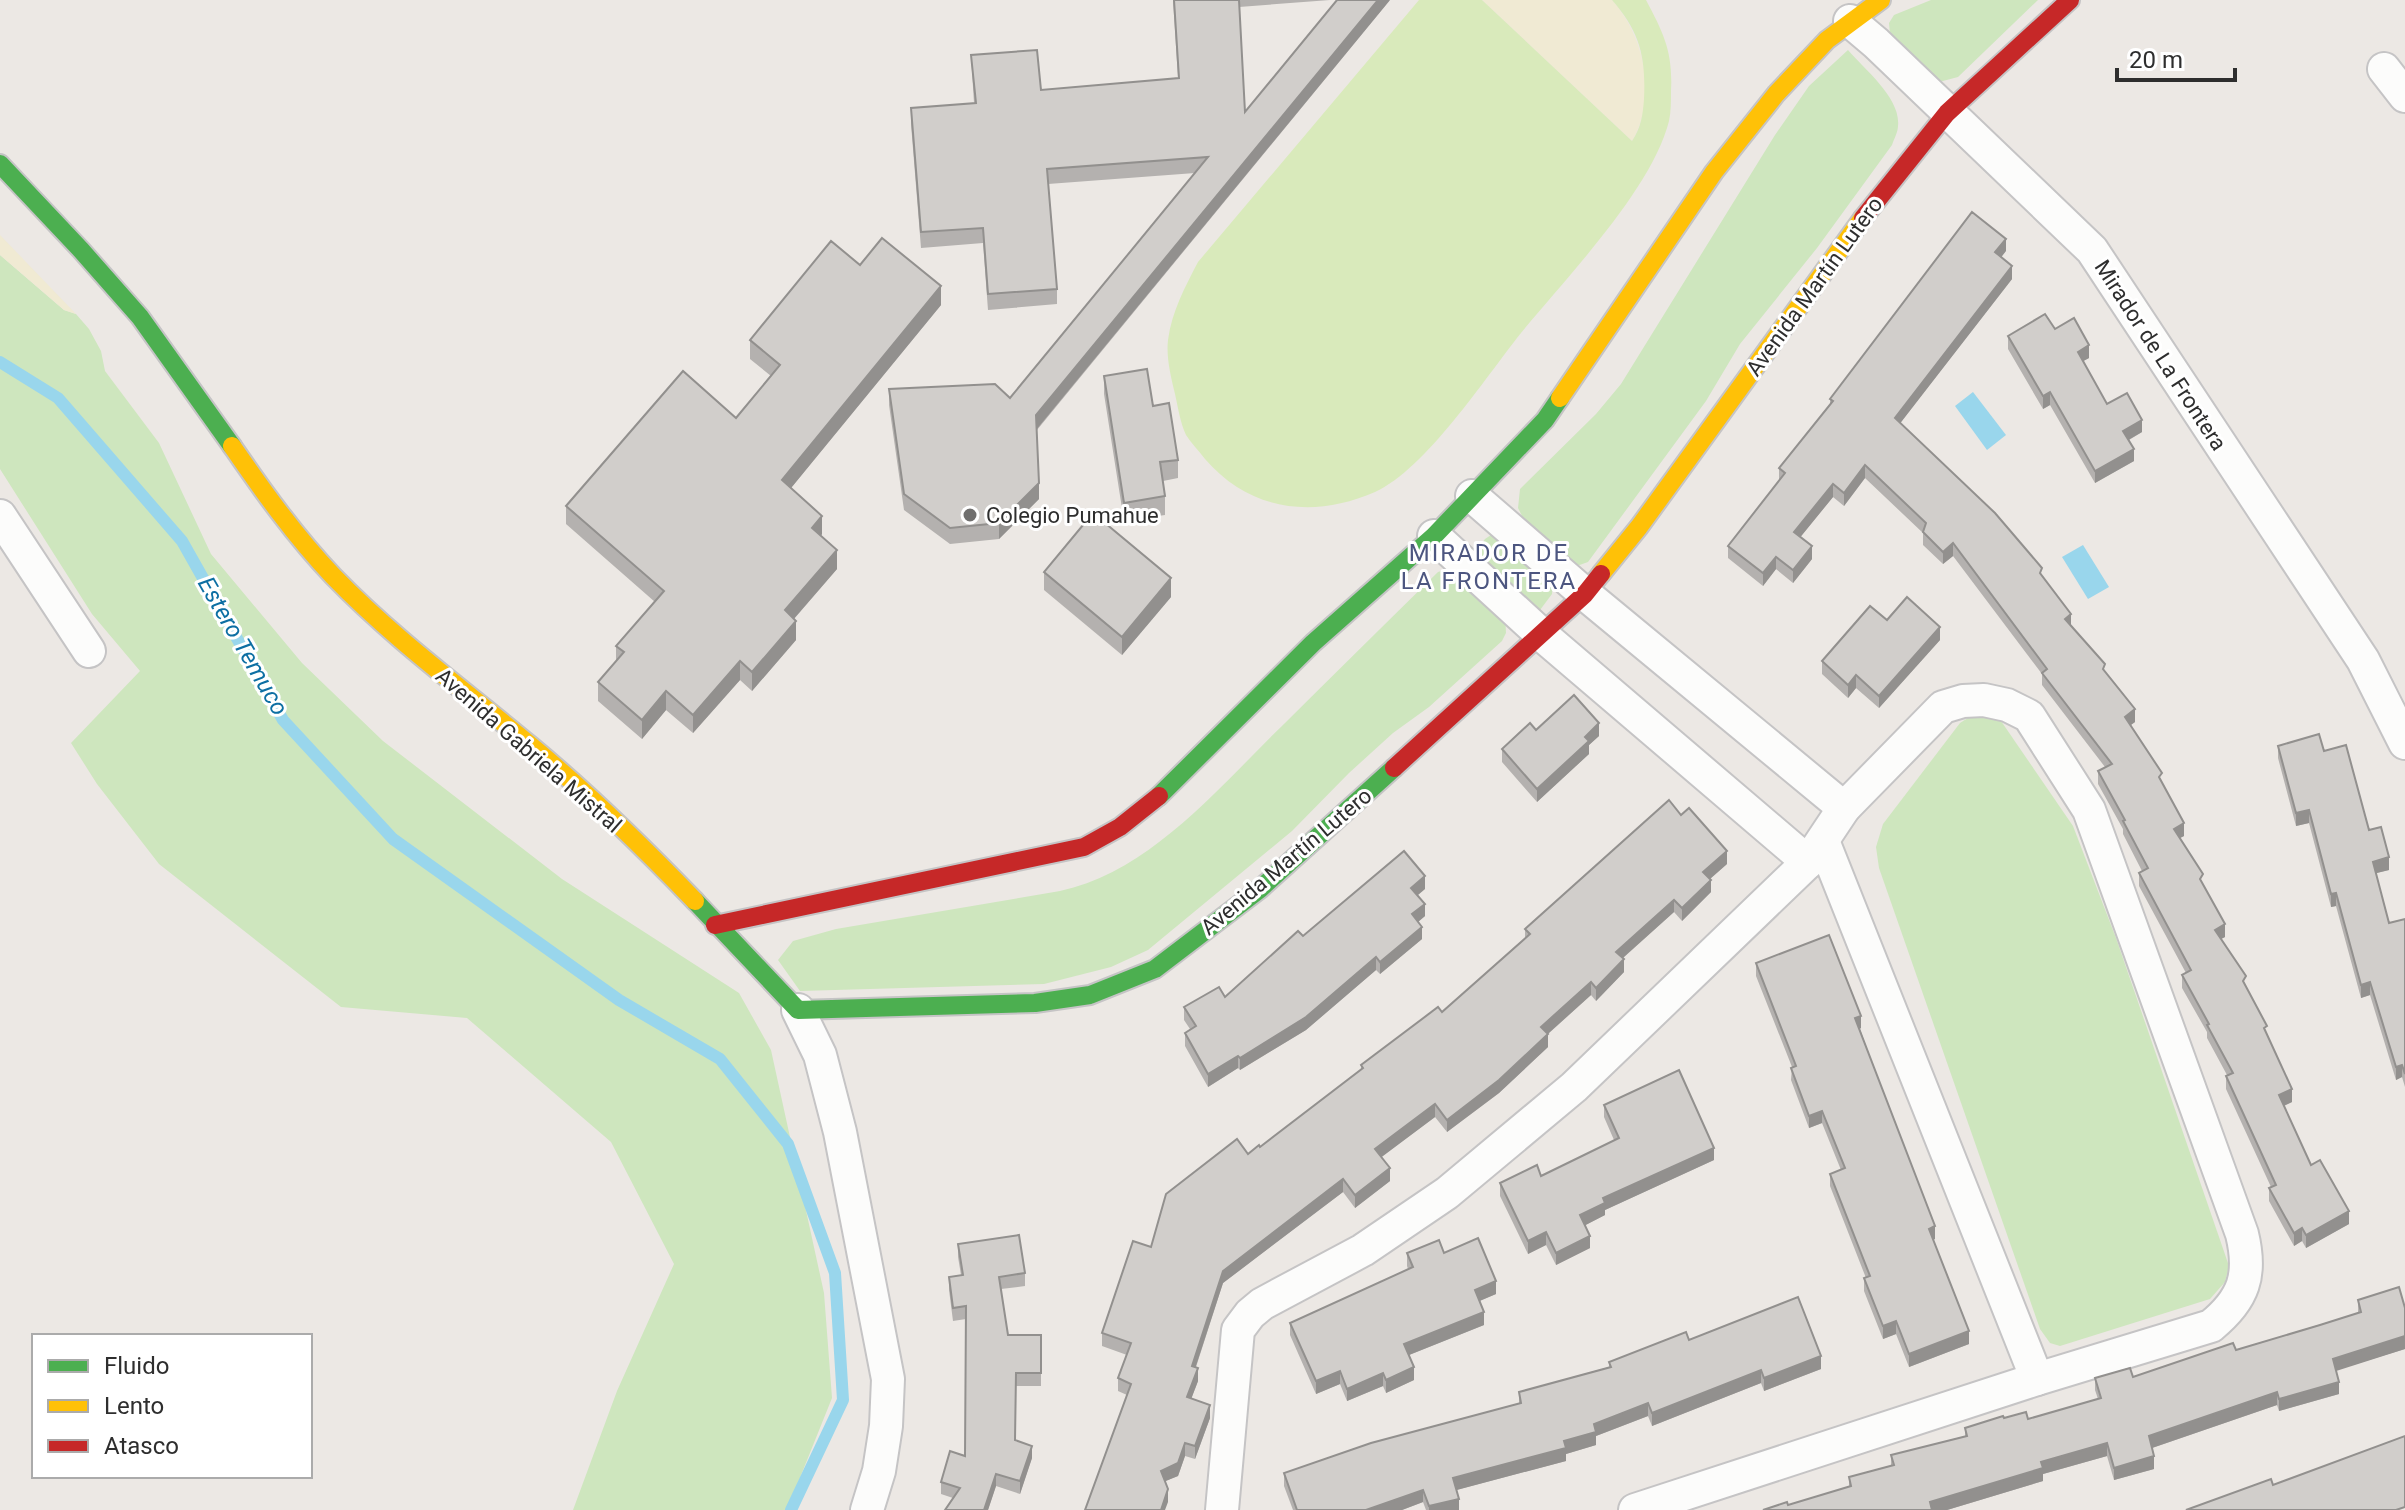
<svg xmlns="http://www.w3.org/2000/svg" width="2405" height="1510" viewBox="0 0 2405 1510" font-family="Roboto,sans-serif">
<rect width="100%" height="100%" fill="#ece8e4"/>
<g fill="#cee6be">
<polygon points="1931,0 2038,0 1958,77 1939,82 1895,41 1890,34 1889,23 1894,15"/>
<path d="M1848,50C1865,70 1901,98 1898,126C1898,132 1894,139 1892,145L1817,248L1740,344L1706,401L1588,562L1574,567L1522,516L1518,508L1520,489L1596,414L1621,384L1775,135L1809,86Z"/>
<polygon points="0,255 64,310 76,314 89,329 101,351 105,371 159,443 211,554 302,663 383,741 562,879 739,993 771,1050 824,1293 832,1398 787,1510 573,1510 617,1391 674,1264 611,1142 467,1018 341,1007 159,864 97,784 71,743 140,671 92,614 0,469"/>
<polygon points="1494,533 1553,583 1552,594 1537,614 1474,554 1485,539"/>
<path d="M1450,568L1505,614L1506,633L1502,641L1429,707L1393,733L1349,773L1292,831L1148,950L1111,967L1044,984L800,991L778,960L793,941L836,929L1060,891C1150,872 1219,787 1282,726C1334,674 1386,623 1438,572Z"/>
<polygon points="1986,714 2001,721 2073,826 2116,938 2229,1266 2225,1282 2210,1299 2060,1346 2050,1343 2040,1329 1879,868 1876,847 1883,824 1960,723 1971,716"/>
</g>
<g fill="#f0ead3">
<path d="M1482,0H1612C1644,36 1658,97 1632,141Z"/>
<polygon points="0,235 76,314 64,310 0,255"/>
</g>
<path fill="#d9eabb" d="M1419,0H1482L1632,141C1641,128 1643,114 1644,99C1646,57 1640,32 1612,0H1646C1664,34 1673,52 1671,91C1671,101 1671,112 1669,121C1652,189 1566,278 1521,333C1485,378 1426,469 1375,492C1313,519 1250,511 1205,459C1199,451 1191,443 1186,435C1180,422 1178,407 1175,394C1171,377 1166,358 1168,340C1172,311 1185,287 1198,262Z"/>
<g fill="#99d6ec">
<polygon points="1973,392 2006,435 1987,450 1955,406"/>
<polygon points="2083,545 2109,587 2088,599 2062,557"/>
</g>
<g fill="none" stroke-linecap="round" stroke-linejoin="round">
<polyline stroke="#99d6ec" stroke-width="12" points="0,362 58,398 182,541 283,720 393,839 619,1000 720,1059 788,1144 835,1273 843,1400 791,1510"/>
<g stroke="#c5c4c5" stroke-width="36">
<g id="street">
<polyline points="1850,21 1876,43 2092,250 2363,660 2405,743"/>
<polyline points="2384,69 2405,96"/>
<polyline points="1472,496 1585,594 1844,808"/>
<polyline points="0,516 89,651"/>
<polyline points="1434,536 1542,635 1808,862"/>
<polyline points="1823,841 2037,1379"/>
<polyline points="798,1010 820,1055 840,1132 888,1379 886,1426 879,1471 867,1510"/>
<path d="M1222,1510L1238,1330L1250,1314L1262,1304L1363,1250L1447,1193L1574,1087L1808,862L1844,808L1943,707L1963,701L1984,700L2007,705L2029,716L2089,810L2242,1234C2252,1275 2244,1299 2211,1326L2037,1379L1635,1510"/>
</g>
</g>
<g stroke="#c5c4c5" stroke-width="22">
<g id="fast">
<polyline points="0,164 81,250 140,317 232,446"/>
<polyline points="1159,796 1313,643 1434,536 1545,420 1560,398"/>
<polyline points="695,901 798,1010 1035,1003 1090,995 1155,969 1260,889 1394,768"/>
</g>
</g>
<g stroke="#c5c4c5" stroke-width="22">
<g id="slow">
<polyline points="1560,398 1714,172 1776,94 1827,40 1881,0"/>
<path d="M232,446C263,491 295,536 333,576C394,639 464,690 531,746C589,794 643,847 695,901"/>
<polyline points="1601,574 1639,527 1863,218"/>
</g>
</g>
<g stroke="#c5c4c5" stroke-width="22">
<g id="jam">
<polyline points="1863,218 1947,113 2070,0"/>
<polyline points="1394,768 1585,594 1601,574"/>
<polyline points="715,925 1084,847 1120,827 1159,796"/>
</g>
</g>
<use href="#street" stroke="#fcfcfb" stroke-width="32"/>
<use href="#fast" stroke="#4caf50" stroke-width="18"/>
<use href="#slow" stroke="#ffc107" stroke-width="18"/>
<use href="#jam" stroke="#c62828" stroke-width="18"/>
</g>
<g fill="#b4b1af">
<polygon points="1173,0 1330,0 1239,7 1245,112 1390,0 1037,430 1039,499 999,539 950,544 904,510 889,405 889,389 1010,398 1195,173 1048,184 1057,289 1057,304 988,310 983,243 921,248 911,124 911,108 974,103 971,55 1041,90 1178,78"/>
<polygon points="2006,251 2001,257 2012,279 1900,423 2042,576 2071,625 2105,671 2135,722 2131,725 2162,783 2184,836 2180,838 2203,886 2225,937 2221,939 2246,986 2267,1036 2292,1102 2284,1106 2311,1165 2349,1224 2306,1248 2302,1241 2294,1246 2269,1201 2269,1188 2271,1187 2226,1089 2226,1076 2227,1075 2207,1038 2207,1032 2182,988 2182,975 2186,973 2139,886 2139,873 2142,871 2123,834 2123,829 2098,784 2098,771 2105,767 2042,685 2042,674 1953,556 1943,564 1923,545 1923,533 1865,478 1844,506 1833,497 1800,537 1812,559 1793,583 1776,569 1763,586 1728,558 1728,546 1779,481 1779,468 1830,405 1830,399"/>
<polygon points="860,265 941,305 791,488 822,534 821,536 837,569 794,619 796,640 752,691 740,680 693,733 666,710 642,739 598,701 598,682 616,661 616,646 655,602 566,524 566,506 736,418 771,376 750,359 750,340"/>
<polygon points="2008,336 2089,358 2083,361 2107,404 2142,432 2129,440 2134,461 2095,483 2050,405 2043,409 2008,349"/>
<polygon points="1104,376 1153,406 1178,460 1178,478 1163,481 1165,496 1165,515 1124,521 1104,394"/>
<polygon points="1044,572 1171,597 1122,655 1044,590"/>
<polygon points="1887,620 1940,640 1879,708 1856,688 1848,698 1822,674 1822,661"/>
<polygon points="1536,730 1599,736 1589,745 1589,754 1537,802 1502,762 1502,749"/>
<polygon points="2278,746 2324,751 2369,830 2389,870 2376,873 2389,923 2405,919 2405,1087 2402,1077 2396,1080 2370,995 2361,998 2336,906 2331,907 2309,823 2296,826 2278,758"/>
<polygon points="1727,864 1710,879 1711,892 1682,921 1674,912 1623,958 1624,972 1596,1001 1591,995 1548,1034 1548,1047 1499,1093 1447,1132 1435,1117 1381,1157 1390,1181 1355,1208 1343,1192 1223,1283 1196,1367 1198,1381 1191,1399 1210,1418 1195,1459 1185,1456 1178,1476 1165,1481 1168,1502 1127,1395 1118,1391 1118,1378 1127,1355 1102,1346 1102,1333 1151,1247 1248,1154 1260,1147 1361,1070 1361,1065 1442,1012 1525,939 1525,929"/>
<polygon points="1425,889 1417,895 1425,916 1418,922 1422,939 1380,974 1376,970 1306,1030 1240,1070 1238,1068 1208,1087 1185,1046 1185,1033 1190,1029 1184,1020 1184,1007 1225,997 1303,936"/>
<polygon points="1756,963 1861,1028 1860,1029 1935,1239 1933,1240 1969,1344 1909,1367 1896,1334 1883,1339 1864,1291 1864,1278 1866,1278 1830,1186 1830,1174 1841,1170 1822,1123 1809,1128 1791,1080 1792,1067 1756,976"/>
<polygon points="1604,1105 1714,1160 1605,1210 1605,1215 1585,1225 1590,1248 1556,1265 1546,1245 1528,1254 1500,1196 1500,1183 1541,1176 1614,1140 1604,1117"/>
<polygon points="958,1244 1025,1273 1025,1286 1001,1289 1008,1335 1041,1335 1041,1386 1016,1386 1015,1440 1032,1458 1020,1494 996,1486 988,1510 945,1510 953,1498 941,1494 941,1482 965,1456 966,1319 953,1321 949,1290 949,1277 961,1275 958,1257"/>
<polygon points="1407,1253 1444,1253 1496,1294 1479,1301 1484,1325 1409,1355 1414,1380 1386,1393 1383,1386 1347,1401 1340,1384 1316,1394 1290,1335 1290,1323 1408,1269 1407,1266"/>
<polygon points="2358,1300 2405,1308 2405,1349 2336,1370 2339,1394 2279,1411 2277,1405 2152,1448 2154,1469 2114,1480 2107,1456 2043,1474 2043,1481 1947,1510 1763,1510 1788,1505 1849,1487 1849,1477 1891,1466 1891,1455 1965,1436 1965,1428 2004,1418 2028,1419 2098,1399 2095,1390 2095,1378 2133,1377 2236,1350 2358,1313"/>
<polygon points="1689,1340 1821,1369 1764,1391 1761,1383 1652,1426 1648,1416 1596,1436 1596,1445 1566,1454 1566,1461 1456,1490 1459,1510 1426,1510 1423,1502 1402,1510 1293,1510 1284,1486 1284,1473 1519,1404 1519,1392 1609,1367 1609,1362"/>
</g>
<g fill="#92908e">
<polygon points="1378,0 1390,0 1036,430 1036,415"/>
<polygon points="2006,239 2006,251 1995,265 1995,252"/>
<polygon points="2012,266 2012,279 1895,430 1895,418"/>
<polygon points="941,286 941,305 782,499 782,480"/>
<polygon points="2089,345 2089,358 2078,364 2078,352"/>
<polygon points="2050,392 2050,405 2043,409 2043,396"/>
<polygon points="2142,420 2142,432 2123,443 2123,431"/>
<polygon points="2134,449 2134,461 2095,483 2095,471"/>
<polygon points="1865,465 1865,478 1844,506 1844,493"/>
<polygon points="1039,483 1039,499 999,539 999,523"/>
<polygon points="1833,484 1833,497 1794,545 1794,532"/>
<polygon points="822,516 822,534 812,547 812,528"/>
<polygon points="1953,543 1953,556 1943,564 1943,552"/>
<polygon points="1812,546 1812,559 1793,583 1793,570"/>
<polygon points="837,550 837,569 785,629 785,610"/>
<polygon points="1776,557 1776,569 1763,586 1763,573"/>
<polygon points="1171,578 1171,597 1122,655 1122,637"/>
<polygon points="2071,614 2071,627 2065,619"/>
<polygon points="796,621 796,640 752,691 752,672"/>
<polygon points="1940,627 1940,640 1879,708 1879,696"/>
<polygon points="740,661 740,680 693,733 693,715"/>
<polygon points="1856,675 1856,688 1848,698 1848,685"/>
<polygon points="666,691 666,710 642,739 642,720"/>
<polygon points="2135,709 2135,722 2125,729 2125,717"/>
<polygon points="1599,723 1599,736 1589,745 1589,754 1537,802 1537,789 1585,737"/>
<polygon points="2309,810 2309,823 2296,826 2296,813"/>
<polygon points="2184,823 2184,836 2174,841 2174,829"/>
<polygon points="1727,851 1727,864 1703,885 1703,872"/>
<polygon points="2389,857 2389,870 2373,874 2373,862"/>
<polygon points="1425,876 1425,889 1411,901 1411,888"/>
<polygon points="1711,880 1711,892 1682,921 1682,908"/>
<polygon points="2336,893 2336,906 2331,907 2331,894"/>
<polygon points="1674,900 1674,912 1616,964 1616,952"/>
<polygon points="1425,904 1425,916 1412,927 1412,914"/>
<polygon points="2225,924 2225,937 2215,942 2215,930"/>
<polygon points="1422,927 1422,939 1380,974 1380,962"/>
<polygon points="1376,957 1376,970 1306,1030 1240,1070 1240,1058"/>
<polygon points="1624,959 1624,972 1596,1001 1596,988"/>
<polygon points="1591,982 1591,995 1541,1040 1541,1027"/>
<polygon points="2370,982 2370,995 2361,998 2361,985"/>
<polygon points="1861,1016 1861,1028 1855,1030 1855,1018"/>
<polygon points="1548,1034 1548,1047 1499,1093 1447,1132 1447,1120"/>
<polygon points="1238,1056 1238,1068 1208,1087 1208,1074"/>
<polygon points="2402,1065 2402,1077 2396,1080 2396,1067"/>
<polygon points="2292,1089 2292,1102 2279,1108 2279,1095"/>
<polygon points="1435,1104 1435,1117 1375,1162 1375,1149"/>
<polygon points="1822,1111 1822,1123 1809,1128 1809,1116"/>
<polygon points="1714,1148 1714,1160 1605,1210 1605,1215 1580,1228 1580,1215 1603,1198"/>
<polygon points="1390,1168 1390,1181 1355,1208 1355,1195"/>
<polygon points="1343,1179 1343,1192 1223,1283 1192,1378 1192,1366 1223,1271"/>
<polygon points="2349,1211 2349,1224 2306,1248 2306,1235"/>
<polygon points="1935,1226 1935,1239 1929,1241 1929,1229"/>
<polygon points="2302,1228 2302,1241 2294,1246 2294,1233"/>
<polygon points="1546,1232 1546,1245 1528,1254 1528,1241"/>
<polygon points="1590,1236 1590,1248 1556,1265 1556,1253"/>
<polygon points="1496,1281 1496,1294 1475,1303 1475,1290"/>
<polygon points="1484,1312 1484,1325 1404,1357 1404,1344"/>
<polygon points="1896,1321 1896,1334 1883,1339 1883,1326"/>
<polygon points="1969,1331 1969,1344 1909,1367 1909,1354"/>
<polygon points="2405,1336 2405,1349 2333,1372 2333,1359"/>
<polygon points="1821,1356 1821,1369 1764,1391 1764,1378"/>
<polygon points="1414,1367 1414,1380 1386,1393 1386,1380"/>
<polygon points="1198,1368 1198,1381 1187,1410 1187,1397"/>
<polygon points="1761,1370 1761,1383 1652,1426 1652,1413"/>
<polygon points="1340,1371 1340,1384 1316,1394 1316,1381"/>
<polygon points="1383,1373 1383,1386 1347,1401 1347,1389"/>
<polygon points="2339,1382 2339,1394 2279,1411 2279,1399"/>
<polygon points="2277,1392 2277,1405 2149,1449 2149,1436"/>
<polygon points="1648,1403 1648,1416 1596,1436 1596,1445 1566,1454 1566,1461 1453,1491 1453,1478 1564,1441 1594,1424"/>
<polygon points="1210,1405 1210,1418 1195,1459 1195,1446"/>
<polygon points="1185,1443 1185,1456 1178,1476 1161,1483 1161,1471"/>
<polygon points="2107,1443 2107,1456 2043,1474 2043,1481 1947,1510 1930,1510 1930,1502 2041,1462"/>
<polygon points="1032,1446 1032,1458 1020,1494 1020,1481"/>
<polygon points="2154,1456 2154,1469 2114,1480 2114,1468"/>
<polygon points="996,1474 996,1486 988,1510 984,1510"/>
<polygon points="1168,1489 1168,1502 1165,1510 1161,1510"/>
<polygon points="1423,1490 1423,1502 1402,1510 1366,1510"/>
<polygon points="1459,1499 1459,1510 1429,1510 1429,1506"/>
</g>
<g fill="#d1cecb" stroke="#92908e" stroke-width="2">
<polygon points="1174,0 1239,0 1245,112 1337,0 1378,0 1036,415 1039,483 999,523 950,528 904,494 889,389 995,384 1010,398 1208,157 1047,169 1057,289 988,294 983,228 921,232 911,108 976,103 971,55 1037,50 1041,90 1179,78"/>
<polygon points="1972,212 2006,239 1995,252 2012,266 1895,418 1995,513 2042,568 2040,573 2071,614 2065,619 2105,664 2103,669 2135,709 2125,717 2162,773 2159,777 2184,823 2174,829 2203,874 2200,879 2225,924 2215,930 2246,976 2243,981 2267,1026 2264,1028 2292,1089 2279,1095 2311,1165 2320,1160 2349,1211 2306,1235 2302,1228 2294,1233 2269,1188 2276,1185 2226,1076 2233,1073 2207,1025 2209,1024 2182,975 2191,970 2139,873 2148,868 2123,821 2125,820 2098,771 2112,764 2042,673 2047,669 1953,543 1943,552 1923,532 1926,523 1865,465 1844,493 1833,484 1794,532 1812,546 1793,570 1776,557 1763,573 1728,546 1785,473 1779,468 1833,401 1830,399"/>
<polygon points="882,238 941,286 782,480 822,516 812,528 837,550 785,610 796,621 752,672 740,661 693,715 666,691 642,720 598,682 624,652 616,646 664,591 566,506 683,371 736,418 780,365 750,340 831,241 860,265"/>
<polygon points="2045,314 2055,329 2074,318 2089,345 2078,352 2107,404 2127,393 2142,420 2123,431 2134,449 2095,471 2050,392 2043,396 2008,336"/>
<polygon points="1147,369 1153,406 1169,403 1178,460 1160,462 1165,496 1124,503 1104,376"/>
<polygon points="1093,513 1171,578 1122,637 1044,572"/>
<polygon points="1907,597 1940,627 1879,696 1856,675 1848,685 1822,661 1870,606 1887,620"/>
<polygon points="1574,695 1599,723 1585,737 1589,741 1537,789 1502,749 1530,723 1536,730"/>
<polygon points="2319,734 2324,751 2346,745 2369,830 2381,827 2389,857 2373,862 2389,923 2405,919 2405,1074 2402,1065 2396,1067 2370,982 2361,985 2336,893 2331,894 2309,810 2296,813 2278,746"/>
<polygon points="1669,800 1681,815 1689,808 1727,851 1703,872 1711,880 1682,908 1674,900 1616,952 1624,959 1596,988 1591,982 1541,1027 1548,1034 1499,1080 1447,1120 1435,1104 1375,1149 1390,1168 1355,1195 1343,1179 1223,1271 1192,1366 1198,1368 1187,1397 1210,1405 1195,1446 1185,1443 1178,1463 1161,1471 1168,1489 1161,1510 1085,1510 1131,1384 1118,1378 1131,1343 1102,1333 1133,1241 1151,1247 1166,1194 1237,1139 1248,1154 1259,1145 1260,1147 1363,1068 1361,1065 1438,1007 1442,1012 1530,934 1525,929"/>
<polygon points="1404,851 1425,876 1411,888 1425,904 1412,914 1422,927 1380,962 1376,957 1306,1017 1240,1058 1238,1056 1208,1074 1185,1033 1196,1026 1184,1007 1219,987 1225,997 1298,931 1303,936"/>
<polygon points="1829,935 1861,1016 1855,1018 1935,1226 1929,1229 1969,1331 1909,1354 1896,1321 1883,1326 1864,1278 1870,1276 1830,1174 1845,1168 1822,1111 1809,1116 1791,1068 1796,1066 1756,963"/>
<polygon points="1679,1070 1714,1148 1603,1198 1605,1203 1580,1215 1590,1236 1556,1253 1546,1232 1528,1241 1500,1183 1537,1165 1541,1176 1619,1138 1604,1105"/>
<polygon points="1019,1235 1025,1273 999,1277 1008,1335 1041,1335 1041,1373 1016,1373 1015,1440 1032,1446 1020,1481 996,1474 984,1510 945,1510 960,1488 941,1482 950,1451 965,1456 966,1306 953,1308 949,1277 963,1275 958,1244"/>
<polygon points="1478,1238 1496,1281 1475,1290 1484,1312 1404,1344 1414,1367 1386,1380 1383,1373 1347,1389 1340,1371 1316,1381 1290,1323 1413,1267 1407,1253 1439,1240 1444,1253"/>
<polygon points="2399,1287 2405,1308 2405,1336 2333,1359 2339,1382 2279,1399 2277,1392 2149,1436 2154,1456 2114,1468 2107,1443 2041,1462 2043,1468 1930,1502 1932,1510 1763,1510 1787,1502 1788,1505 1851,1486 1849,1477 1894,1465 1891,1455 1967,1436 1965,1428 2003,1416 2004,1418 2026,1412 2028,1419 2101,1398 2095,1378 2130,1368 2133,1377 2233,1343 2236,1350 2320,1325 2361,1312 2358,1300"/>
<polygon points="1798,1297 1821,1356 1764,1378 1761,1370 1652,1413 1648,1403 1594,1424 1596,1432 1564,1441 1566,1448 1453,1478 1459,1499 1429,1506 1423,1490 1366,1510 1297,1510 1284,1473 1371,1443 1521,1403 1519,1392 1611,1367 1609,1362 1686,1332 1689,1340"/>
<polygon points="2405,1436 2405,1507 2396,1510 2186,1510 2271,1479 2273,1485"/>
</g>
<circle fill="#706f6e" stroke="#fff" stroke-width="3" cx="970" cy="515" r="8"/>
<g text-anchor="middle" stroke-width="6" stroke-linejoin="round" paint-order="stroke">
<g font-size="22" fill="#2e2e2e" stroke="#fff">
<text transform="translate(1814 286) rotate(-54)" y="8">Avenida Martín Lutero</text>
<text transform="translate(2161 355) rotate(57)" y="8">Mirador de La Frontera</text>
<text transform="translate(529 750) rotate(41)" y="8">Avenida Gabriela Mistral</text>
<text transform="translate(1286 861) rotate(-40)" y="8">Avenida Martín Lutero</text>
</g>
<g font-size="22" fill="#2e2e2e" stroke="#fff" text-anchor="start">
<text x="986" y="523">Colegio Pumahue</text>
</g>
<g font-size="24" letter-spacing="2" fill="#4d5680" stroke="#fff">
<text x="1489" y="561">MIRADOR DE<tspan x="1489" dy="28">LA FRONTERA</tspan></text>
</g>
<g font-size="24" font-style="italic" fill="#0d6fa3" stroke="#fff">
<text transform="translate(243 646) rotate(60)" y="8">Estero Temuco</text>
</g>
</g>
<rect x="32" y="1334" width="280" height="144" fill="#ffffff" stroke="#ababab" stroke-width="2"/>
<rect x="48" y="1360" width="40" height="12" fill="#4caf50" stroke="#ababab" stroke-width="2"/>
<text x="104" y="1374" font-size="24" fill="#2e2e2e">Fluido</text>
<rect x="48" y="1400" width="40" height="12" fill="#ffc107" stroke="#ababab" stroke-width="2"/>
<text x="104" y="1414" font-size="24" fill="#2e2e2e">Lento</text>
<rect x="48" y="1440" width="40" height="12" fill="#c62828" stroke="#ababab" stroke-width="2"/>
<text x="104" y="1454" font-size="24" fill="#2e2e2e">Atasco</text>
<path d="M2117 68v12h118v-12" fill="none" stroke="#2e2e2e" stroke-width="4"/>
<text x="2129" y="68" font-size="24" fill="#2e2e2e" stroke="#ffffff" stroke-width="6" paint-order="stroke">20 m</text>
</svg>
